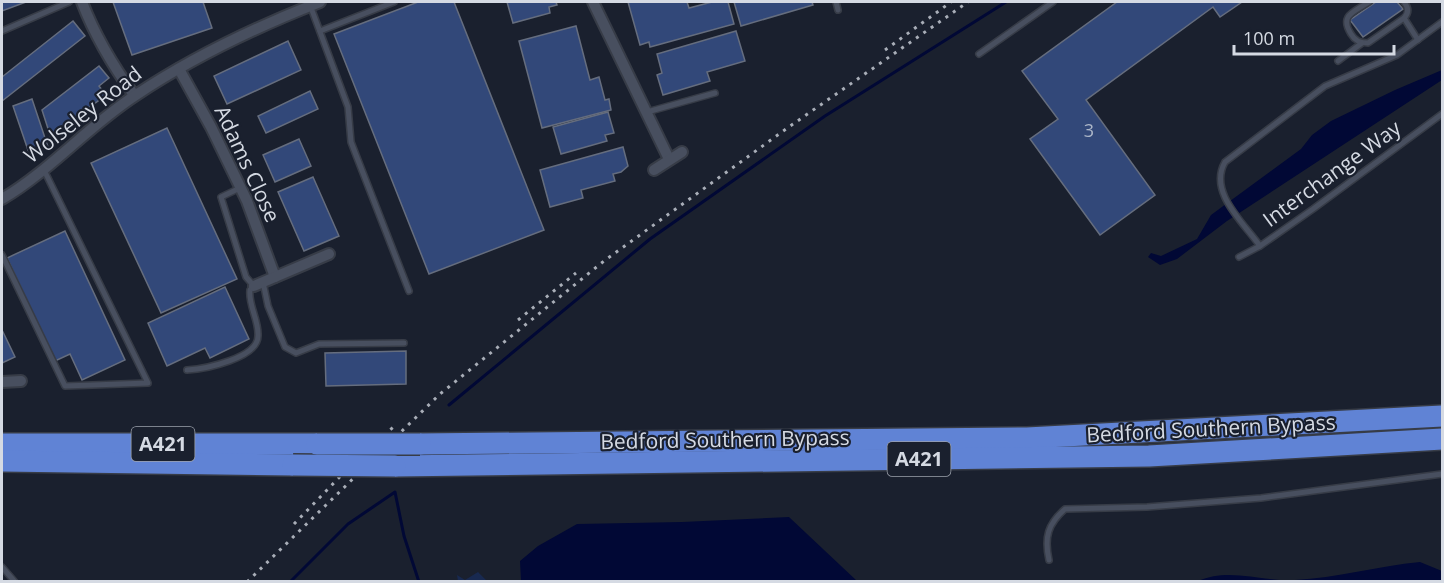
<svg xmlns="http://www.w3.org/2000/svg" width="1444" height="583" viewBox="0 0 1444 583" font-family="'Open Sans',sans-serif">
<rect width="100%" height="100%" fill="#1a202e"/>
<polygon fill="#182950" points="478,572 487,581 458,581 457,575 465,580"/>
<g fill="#010835">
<polygon points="1442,70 1442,80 1227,221 1177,259 1160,265 1148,257 1151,253 1161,256 1197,239 1211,215 1301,149 1312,135 1331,121 1395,90"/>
<polygon points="789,517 857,581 521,581 520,561 538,546 577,524 682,522"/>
<path d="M1420,562L1442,571V581H1198C1229,567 1263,582 1295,580C1336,578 1378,566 1420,562Z"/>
</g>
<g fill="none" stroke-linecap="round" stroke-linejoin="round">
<g stroke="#010835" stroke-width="3">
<polyline points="449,405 650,239 825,116 1006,2"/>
<polyline points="290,582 348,524 395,492 404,536 419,582"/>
</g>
</g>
<g fill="#324879" stroke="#656d7e" stroke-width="1.5">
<polygon points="2,2 26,2 2,11"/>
<polygon points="113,2 203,2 212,28 132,55"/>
<polygon points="418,2 454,2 544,230 429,274 334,34"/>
<polygon points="507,2 556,2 557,5 549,7 550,13 513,23"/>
<polygon points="628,2 687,2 689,8 712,2 728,2 734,24 650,47 649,42 640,45"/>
<polygon points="734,2 812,2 813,5 741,26"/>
<polygon points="1117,2 1242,2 1220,17 1213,7 1086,100 1155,195 1100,235 1030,139 1058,119 1022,71"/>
<polygon points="1376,2 1397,2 1403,9 1363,37 1350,20"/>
<polygon points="73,21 85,36 2,101 2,77"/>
<polygon points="576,26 590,80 599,77 605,100 609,99 611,110 542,128 519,41"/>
<polygon points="736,31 745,61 707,72 710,81 663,95 657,75 662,73 657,54"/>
<polygon points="288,41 301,70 227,104 214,76"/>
<polygon points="99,66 109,78 99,86 106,95 82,113 84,116 52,141 42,110"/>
<polygon points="310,91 318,109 266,133 258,116"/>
<polygon points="32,99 48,147 29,153 13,106"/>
<polygon points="608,112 614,133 605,135 607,141 561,154 553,127"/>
<polygon points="167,128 237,279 161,313 91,163"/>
<polygon points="299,139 311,166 275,182 263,155"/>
<polygon points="623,147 628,166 621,172 613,174 615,181 581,190 583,198 550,207 540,170"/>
<polygon points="313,177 339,236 304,251 278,192"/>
<polygon points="65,231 125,360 82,380 70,354 55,361 7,258"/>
<polygon points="225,287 249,339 210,358 205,348 167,366 148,323"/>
<polygon points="3,332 15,357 2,363 2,333"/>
<polygon points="406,351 406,384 326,386 325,353"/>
</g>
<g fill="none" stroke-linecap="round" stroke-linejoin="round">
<g stroke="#373c47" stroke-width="8">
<g id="lane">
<polyline points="836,2 838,10"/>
<path d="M1369,2C1354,12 1339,15 1351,34C1355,41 1360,43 1368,43L1404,18C1409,13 1409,8 1404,2"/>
<polyline points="310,5 348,107 351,142 356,155 409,291"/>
<polyline points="1404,18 1418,40"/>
<polyline points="2,31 69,2"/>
<polyline points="320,31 394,2"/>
<polyline points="979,54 1053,2"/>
<polyline points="1338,61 1362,43"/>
<polyline points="647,112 715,93"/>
<path d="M1260,246C1243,222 1208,192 1225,162L1325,86L1397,55L1442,22"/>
<polyline points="2,255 65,386 148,383 44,170"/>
<polyline points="1239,257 1260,246 1313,209 1442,114"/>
<polyline points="263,282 268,306 285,347 296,353 319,344 404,343"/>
<path d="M187,370C205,369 258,358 258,336C259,320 248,305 250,290L254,286L246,277L221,197L240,188"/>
<path d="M1049,560C1044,537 1048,524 1065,509L1147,507L1261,498L1442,474"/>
<polyline points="2,567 15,582"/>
</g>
</g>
<g stroke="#373c47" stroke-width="14">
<g id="street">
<path d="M82,2C95,36 113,66 134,95"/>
<polyline points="593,2 669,159"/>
<polyline points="179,69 211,127 247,201 275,277"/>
<polyline points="654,170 682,152"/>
<path d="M2,199C51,170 88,126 136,95C193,57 256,27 320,2"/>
<polyline points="254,286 329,254"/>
<polyline points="2,382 21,381"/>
</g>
</g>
<g stroke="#373c47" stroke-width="24">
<g id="highway">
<polyline points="2,444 317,444"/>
<polyline points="420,444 1027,438 1442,416"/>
<polyline points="2,461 293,465"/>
<polyline points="395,466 1149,456 1442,439"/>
</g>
</g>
<use href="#lane" stroke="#484f5f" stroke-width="5"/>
<use href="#street" stroke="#484f5f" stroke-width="10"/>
<use href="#highway" stroke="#6083d5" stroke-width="21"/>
<g stroke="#a9aeb8" stroke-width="3" stroke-dasharray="3 6" stroke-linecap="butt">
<polyline points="885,50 951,2"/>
<polyline points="518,320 576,273"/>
<polyline points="294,524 363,453 397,424"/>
<polyline points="247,582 440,394 604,261 786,129 968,2"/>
</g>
<g stroke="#373c47" stroke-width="24" stroke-linecap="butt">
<g id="highway-bridge">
<polyline points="317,444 420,444"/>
<polyline points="293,465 395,466"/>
</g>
</g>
<use href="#highway-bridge" stroke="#6083d5" stroke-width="21"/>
</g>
<g text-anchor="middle" stroke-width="4.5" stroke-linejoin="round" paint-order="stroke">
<g font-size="18" fill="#acb6c8">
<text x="1089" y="137">3</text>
</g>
<g fill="#1a202e" stroke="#9da2ad" stroke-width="1.5">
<rect x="131.5" y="427" width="63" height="34" rx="4.5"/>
<rect x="887.5" y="442" width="63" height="34" rx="4.5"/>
</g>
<g font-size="20" font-weight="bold" fill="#d5dae3">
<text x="163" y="451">A421</text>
<text x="919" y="466">A421</text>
</g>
<g font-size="21" fill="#d5dae3" stroke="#1a202e">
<text transform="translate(83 115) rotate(-38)" y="7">Wolseley Road</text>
<text transform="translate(247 164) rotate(65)" y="7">Adams Close</text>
<text transform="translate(1332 174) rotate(-36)" y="7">Interchange Way</text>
<text transform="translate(1211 429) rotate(-3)" y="7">Bedford Southern Bypass</text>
<text transform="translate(725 440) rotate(-1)" y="7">Bedford Southern Bypass</text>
</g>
</g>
<rect width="1444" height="583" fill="none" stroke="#d5dae3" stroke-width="6"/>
<path d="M1234 45v9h160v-9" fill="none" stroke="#d5dae3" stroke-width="3"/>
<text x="1243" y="45" font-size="18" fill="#d5dae3" stroke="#1a202e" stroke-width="4.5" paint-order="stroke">100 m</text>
</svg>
